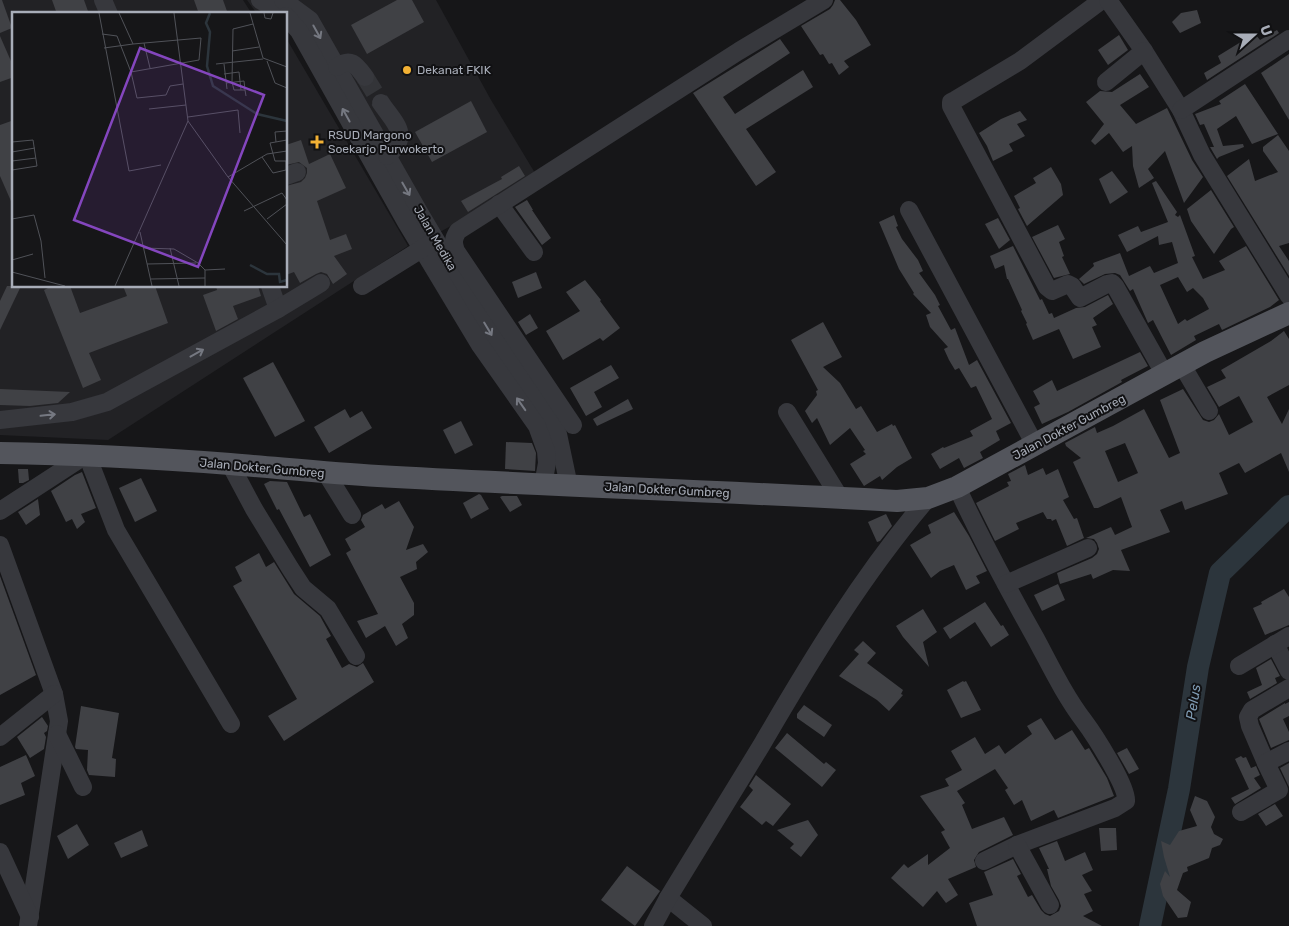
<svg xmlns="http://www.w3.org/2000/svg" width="1289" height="926" viewBox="0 0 1289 926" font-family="Rubik,sans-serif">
<rect width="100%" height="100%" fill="#161618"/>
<g fill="#222225">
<polygon points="0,0 243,0 252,14 14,14 14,286 286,286 286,38 408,246 108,440 0,435"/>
<polygon points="247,0 436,0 491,100 538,178 438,233 294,35 286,31 286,14 257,14"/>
</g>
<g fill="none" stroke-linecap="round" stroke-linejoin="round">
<polyline stroke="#2c353c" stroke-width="22" points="1150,926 1179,789 1198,667 1220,573 1289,506"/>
</g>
<g fill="#404145" fill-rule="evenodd">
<polygon points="0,0 2,0 12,28 0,33"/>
<polygon points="52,0 84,0 89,14 57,14"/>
<polygon points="194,0 223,0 228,14 199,14"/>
<polygon points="397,0 412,0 424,22 367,54 351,25"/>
<polygon points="835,0 840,0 856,20 871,45 844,61 849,67 839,75 832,63 829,64 823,54 820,55 801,26 830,9 833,5"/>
<polygon points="1197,10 1201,23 1180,33 1172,22 1181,13"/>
<polygon points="1277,30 1279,33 1207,80 1204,73 1221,63 1218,56 1244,40 1256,35 1260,40"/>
<polygon points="1119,35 1128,50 1108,65 1098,50"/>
<polygon points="0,36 14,68 14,77 0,82"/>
<polygon points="780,39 790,53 723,97 735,114 803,70 813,87 746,129 776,172 756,186 693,93"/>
<polygon points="1289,54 1289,120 1261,73"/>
<polygon points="1140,74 1149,87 1120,105 1136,124 1167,108 1192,160 1203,177 1184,203 1165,151 1148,169 1154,178 1139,188 1133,166 1132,146 1123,152 1109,133 1095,145 1091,141 1104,124 1086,102 1100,91 1112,92"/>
<polygon points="1245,84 1278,134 1252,144 1236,116 1217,129 1223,146 1243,144 1244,147 1219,157 1217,159 1210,147 1214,147 1204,124 1200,125 1195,114 1221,104 1219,101"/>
<polygon points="471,101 487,132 432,162 415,132"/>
<polygon points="1020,111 1027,120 1017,124 1025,136 1009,144 1013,151 993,161 987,146 979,133 1001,119"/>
<polygon points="14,120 14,208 0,176 0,125"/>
<polygon points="1278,135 1289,151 1289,243 1279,246 1289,261 1289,276 1227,176 1249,159 1255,181 1278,172 1263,151 1263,147"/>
<polygon points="301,140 309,164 330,154 346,188 317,201 330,240 346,234 352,249 334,256 347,274 333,284 327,274 321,272 316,274 300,283 294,272 286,275 286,186 301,182 305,178 307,173 307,168 299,162 286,165 286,145"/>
<polygon points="519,166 525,176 468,212 461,201 502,179 501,177"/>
<polygon points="1051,167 1061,184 1063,195 1027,226 1018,209 1020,208 1014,196 1036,183 1033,178"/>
<polygon points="1112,171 1128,192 1110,204 1099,179"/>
<path d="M1156,181L1177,212L1175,215L1178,217L1180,215L1195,256L1192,257L1203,279L1225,270L1219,261L1246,246L1279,300L1270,307L1222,330L1219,324L1194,336L1196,340L1171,355L1153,320L1148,323L1133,289L1130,291L1120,275L1115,273L1105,274L1084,284L1079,279L1094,266L1093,263L1120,253L1129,276L1150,266L1154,273L1178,263L1172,242L1159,245L1158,236L1127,252L1118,235L1138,226L1141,232L1168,222L1152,183ZM1178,277L1187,292L1193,288L1203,298L1209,309L1187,321L1185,319L1178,324L1160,285Z"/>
<polygon points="1211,190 1234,227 1231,229 1214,254 1191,221 1187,209"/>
<polygon points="527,200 533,210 532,210 551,238 542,245 515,207"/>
<polygon points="894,215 898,226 896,227 902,239 918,260 923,271 919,273 935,295 940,305 938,306 951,330 955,328 969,365 977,360 1011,423 996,431 1000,440 980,452 983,458 964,468 959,458 940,469 931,454 943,447 944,448 973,436 970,431 992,419 976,386 971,388 959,368 955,370 949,360 944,349 948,347 930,327 926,315 931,313 913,294 914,293 899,269 879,222"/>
<polygon points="998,218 1010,240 999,249 985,224"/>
<polygon points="1058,225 1065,239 1059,242 1064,256 1062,257 1070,274 1054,278 1032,237"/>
<polygon points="1013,246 1040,300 1042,299 1049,314 1052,313 1054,318 1076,308 1085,307 1108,295 1113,304 1093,318 1097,325 1092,327 1101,347 1073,359 1059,329 1033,340 1026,324 1027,323 1021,311 1022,310 1008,279 1007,279 1004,265 995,269 990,256"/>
<polygon points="536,272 542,288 518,298 512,282"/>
<polygon points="585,280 601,300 600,301 620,328 603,341 600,338 563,360 546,331 580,311 566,292"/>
<polygon points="7,286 21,286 0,330 0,301"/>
<polygon points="52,286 70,286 80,313 127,296 123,286 155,286 168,323 89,353 101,380 83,388 44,290"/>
<polygon points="216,286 258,286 261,296 233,306 238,319 216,331 203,295 217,290"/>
<polygon points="530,314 538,328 526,335 518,322"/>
<polygon points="823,322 842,357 823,367 840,383 856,409 861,406 877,432 892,424 893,426 895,425 912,458 897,467 882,480 880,476 864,486 850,464 866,454 863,451 865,450 850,428 830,445 817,418 812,423 805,411 817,395 816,391 818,390 791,340"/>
<path d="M1284,331L1289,339V385L1267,397L1282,424L1289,409V472L1281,453L1245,473L1239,463L1219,473L1228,494L1185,510L1182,501L1160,510L1170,532L1121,550L1130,571L1113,570L1093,579L1091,574L1060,584L1057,573L1092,558L1097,554L1099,549L1097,543L1094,539L1086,538L1111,527L1115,535L1132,527L1121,497L1098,508H1094L1073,462L1081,458L1066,446L1065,443L1095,427L1097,433L1113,426L1144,409L1169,458L1180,453L1160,400L1183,389L1203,420L1209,422L1214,420L1219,414L1229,435L1253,422L1239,396L1219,407L1207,387L1226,378L1221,370L1271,341ZM1125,443L1138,473L1118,482L1105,451Z"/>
<polygon points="1140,352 1148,366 1121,380 1122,382 1068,412 1042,424 1034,407 1040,404 1033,391 1052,380 1057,391"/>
<polygon points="273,362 305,421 275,437 243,378"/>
<polygon points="611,365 619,378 594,392 602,407 586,416 570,388"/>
<polygon points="0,389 70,392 58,403 30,406 0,405"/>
<polygon points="628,399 633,409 597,426 593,419"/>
<polygon points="345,409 350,418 362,411 372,428 329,453 314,427"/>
<polygon points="461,421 473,445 455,454 443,430"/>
<polygon points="506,442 532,443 536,453 535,471 505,469"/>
<polygon points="1025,465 1028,475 1043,468 1046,475 1058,469 1069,497 1063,500 1074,519 1077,518 1084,538 1067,546 1056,519 1052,521 1051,519 1047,519 1043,512 1016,523 1019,529 995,541 976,503 1009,486 1007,482 1011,481 1008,474"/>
<polygon points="18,469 28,469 29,480 23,483 19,483"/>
<polygon points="82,472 96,508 81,514 85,522 77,529 72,519 66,522 51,491 75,475"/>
<polygon points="141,478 157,511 135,522 119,488"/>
<polygon points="270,481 287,482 304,517 310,514 331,555 310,567 279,509 277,510 264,484"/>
<polygon points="479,494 481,495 489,509 471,519 463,503"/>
<polygon points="502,496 517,496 522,505 510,512 500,497"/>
<polygon points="38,499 40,515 26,525 18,512"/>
<polygon points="399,501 414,527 406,550 423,544 428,552 416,562 417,569 400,577 414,603 414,615 402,624 408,638 396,646 385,626 366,638 357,621 378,614 346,553 351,550 345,539 365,527 361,520 363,515 382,504 385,509"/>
<polygon points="954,512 969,536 987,571 976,576 980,583 966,590 954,565 940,571 931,578 910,545 931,533 928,525"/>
<polygon points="886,514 892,526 880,541 877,542 868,522"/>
<polygon points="259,553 266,567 274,562 294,594 320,616 331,636 326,639 342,668 349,664 357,667 363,663 374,682 284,741 268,716 297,699 233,586 242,581 235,567"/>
<polygon points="0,576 36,675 0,695"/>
<polygon points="1058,584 1065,600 1042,611 1034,595"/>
<polygon points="1284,589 1289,597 1289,625 1265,635 1253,608 1262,604 1261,602"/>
<polygon points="985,602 1001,626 1003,625 1009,635 991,647 975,622 950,639 943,628"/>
<polygon points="923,609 937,632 923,642 929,667 903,637 896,626"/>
<polygon points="863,641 876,653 867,663 903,690 901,694 903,695 889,711 877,700 839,676 859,654 854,650"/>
<polygon points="1271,659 1280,676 1275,678 1277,683 1250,699 1247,692 1262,685 1256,668"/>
<polygon points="963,681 964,682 966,681 981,710 961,718 947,690"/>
<polygon points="1289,702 1289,716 1283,719 1289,732 1289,740 1271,748 1259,719 1285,703 1285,704"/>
<polygon points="804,705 832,725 824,737 797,718 797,714"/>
<polygon points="81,706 119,713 112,758 116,759 115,777 89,775 87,770 88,750 76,749 75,747"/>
<polygon points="42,717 48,726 47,731 44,733 46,737 44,749 30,758 17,737"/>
<polygon points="1041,718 1055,740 1072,730 1085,750 1089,748 1107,778 1114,796 1058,818 1054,810 1031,821 1022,800 1014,805 1005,790 1008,788 995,769 957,791 965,803 962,805 972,829 1004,817 1013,835 979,852 974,860 976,867 948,879 958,895 946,903 937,891 923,907 891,878 904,864 908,868 928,854 928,865 950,848 941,832 945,830 920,796 949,786 945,779 962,770 951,751 975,737 985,754 999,745 1005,754 1032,734 1027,726"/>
<polygon points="787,733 824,764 826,762 836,770 822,787 775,748"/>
<polygon points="1127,748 1139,769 1129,774 1117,753"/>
<polygon points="26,755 35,776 21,783 25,795 0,805 0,767"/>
<polygon points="1241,756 1243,758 1246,757 1251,768 1256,766 1260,775 1254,778 1261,788 1235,804 1231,798 1249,789 1235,759"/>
<polygon points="1289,763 1289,787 1280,768"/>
<polygon points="756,775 791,804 773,826 766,821 762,825 740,807 753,790 749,786"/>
<polygon points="1195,796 1207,801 1215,817 1211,827 1214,834 1223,839 1220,845 1212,848 1209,858 1187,867 1188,871 1183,873 1177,890 1191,902 1187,917 1178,918 1163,896 1160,884 1165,871 1170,877 1164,857 1161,841 1170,845 1179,831 1197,826 1190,810"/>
<polygon points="1275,804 1283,816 1266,826 1258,814"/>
<polygon points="808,820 818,835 801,857 790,848 794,844 777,830"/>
<polygon points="77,824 89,845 68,859 57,836"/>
<polygon points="1099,828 1116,828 1117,850 1101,851"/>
<polygon points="142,830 148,846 121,858 114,843"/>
<polygon points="1057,841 1065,861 1085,852 1093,870 1082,875 1092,891 1084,894 1093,911 1083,916 1102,926 977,926 969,903 993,895 984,872 1013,859 1021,874 1017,876 1028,897 1032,895 1041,910 1045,914 1050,916 1059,911 1061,906 1059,900 1051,886 1047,869 1049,869 1039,848"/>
<polygon points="627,866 660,891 635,926 601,900"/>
</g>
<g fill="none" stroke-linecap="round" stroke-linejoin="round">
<polyline stroke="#333438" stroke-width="18" stroke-dasharray="18 9" stroke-linecap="butt" points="365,77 381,103"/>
<g stroke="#37383d" stroke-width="18">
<polyline points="103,0 109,14"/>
<polyline points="260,0 283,14"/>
<polyline points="283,0 310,20 419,212 497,343 550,418 558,434 569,486"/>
<polyline points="1102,0 1020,61 955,100 951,102 951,106 1047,287 1052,291 1068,284 1072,286 1080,298 1107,284 1112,283 1115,286 1165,375"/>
<polyline points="1108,0 1144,51 1181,110 1202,155 1289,296"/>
<polyline points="286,16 299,31 406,222 480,345 537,426 546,451 547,463 543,485"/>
<path d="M337,67C351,57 356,65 365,77"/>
<polyline points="1106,82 1144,51"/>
<path d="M381,103C396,125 411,135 387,156"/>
<polyline points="1181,110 1289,39"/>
<polyline points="286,176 297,172"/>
<polyline points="499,204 534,252"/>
<polyline points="909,210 1035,445"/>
<polyline points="270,286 278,309"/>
<polyline points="362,286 433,242"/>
<polyline points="1182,365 1209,411"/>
<polyline points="787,412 840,498"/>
<polyline points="0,420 72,412 107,402 278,309 321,283"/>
<path d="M573,425L456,251C453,242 453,239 458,231L739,51L824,0"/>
<polyline points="87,455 116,530 231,724"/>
<polyline points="230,464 254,509 290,568 303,588 328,609 356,656"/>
<polyline points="326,473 352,515"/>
<path d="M957,487C981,539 1008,589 1036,639C1051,667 1065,696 1084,721C1093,733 1128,787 1126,801L1115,808L1017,845L984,861"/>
<polyline points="0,511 86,455"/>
<polyline points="0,545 54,694 59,721 28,926"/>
<polyline points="1006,584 1088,548"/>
<polyline points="1275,644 1289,671"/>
<polyline points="1239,666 1289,636"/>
<polyline points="57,734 83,787"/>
<polyline points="0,737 54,694"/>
<polyline points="1266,763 1250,726 1248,717 1252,710 1289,688"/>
<polyline points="1241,812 1279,790 1266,763 1289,751"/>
<polyline points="1017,845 1050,905"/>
<polyline points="0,852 30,917"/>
<polyline points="668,898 703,926"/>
<path d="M653,926L668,898C699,847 730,797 761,746C811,660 863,574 928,498"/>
</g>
<path stroke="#53555c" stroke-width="22" d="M0,453C77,454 153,458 230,464C280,468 329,473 378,476C551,486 724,491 897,501L928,498L957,487L1205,352L1289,313"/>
</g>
<defs><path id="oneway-shaft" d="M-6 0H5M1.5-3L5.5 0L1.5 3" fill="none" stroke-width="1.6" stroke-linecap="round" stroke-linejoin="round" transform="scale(1.25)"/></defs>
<g stroke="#757881">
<use href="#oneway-shaft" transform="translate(317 32) rotate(61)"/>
<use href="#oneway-shaft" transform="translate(346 115) rotate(-119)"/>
<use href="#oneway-shaft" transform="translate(406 189) rotate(60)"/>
<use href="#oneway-shaft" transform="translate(488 329) rotate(59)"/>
<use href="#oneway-shaft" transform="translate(197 353) rotate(-29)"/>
<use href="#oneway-shaft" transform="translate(521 404) rotate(-125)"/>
<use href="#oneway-shaft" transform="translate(48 415) rotate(-6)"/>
</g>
<g fill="#f2b134" stroke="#111113" stroke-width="2">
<circle cx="407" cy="70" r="5"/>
<path d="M314.5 134.5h5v5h5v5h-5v5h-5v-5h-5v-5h5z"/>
</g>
<g text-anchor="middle" stroke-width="4" stroke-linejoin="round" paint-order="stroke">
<g font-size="12" fill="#a8adb8" stroke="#111113" text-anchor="start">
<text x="417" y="74">Dekanat FKIK</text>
<text x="328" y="139">RSUD Margono<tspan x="328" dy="14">Soekarjo Purwokerto</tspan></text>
</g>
<g font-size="12" fill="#a8adb8" stroke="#111113">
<text transform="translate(435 238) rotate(60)" y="4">Jalan Medika</text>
<text transform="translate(1069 427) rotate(-28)" y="4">Jalan Dokter Gumbreg</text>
<text transform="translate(262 468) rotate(5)" y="4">Jalan Dokter Gumbreg</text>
<text transform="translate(667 490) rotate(3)" y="4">Jalan Dokter Gumbreg</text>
</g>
<g font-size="14" font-style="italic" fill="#7f9bb3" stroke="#111113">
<text transform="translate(1193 702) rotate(-81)" y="5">Pelus</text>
</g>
</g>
<g transform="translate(12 12)">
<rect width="275" height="275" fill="#161618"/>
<path fill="none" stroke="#2c353c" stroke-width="2.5" d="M198,1L194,11L198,20L195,54L201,74L245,102L275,109M238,253L255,262H267L268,270L275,268"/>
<path fill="none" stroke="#505258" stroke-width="1" d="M87,1L117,159L149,153M238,1L251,46L275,55M252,1L253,6L259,7L261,1M90,22L105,24L119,60L187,48L189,26L121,32L107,1M132,31L138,56M92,36L121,32M220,39L247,35M255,49L263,71L275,76M204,52L251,47M212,52L215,77M119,60L125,86L154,83L158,74L171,72M212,62L227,60L229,78H233L234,84M214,71L232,69L233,78M229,78H222L220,70L221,17L241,12M137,97L174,93M176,105L226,98L228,121M176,109L216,165L275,233M275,128L258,131L263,149H275M0,130L21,128L25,154L0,158M264,130L263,120L275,119M0,140L23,136M250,145L261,161L274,158V149M0,149L24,146M216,165L255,142L275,139M232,199L270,181L275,188M0,207L22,203L29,229L33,266M255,207L275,192M128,220L140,274M131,236L162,237L186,251L193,258V274M158,236L167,274M0,248L21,242M135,252L184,251M193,258L213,257M0,260L53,274M139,267L193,266M103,274L176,109L162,1"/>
<path fill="#8446be" fill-opacity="0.15" stroke="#8446be" stroke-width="2.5" d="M128,36L252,83L186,255L62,208Z"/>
<rect width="275" height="275" fill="none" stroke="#a8adb8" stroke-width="2.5"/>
</g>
<g transform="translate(1254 35) rotate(69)" stroke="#111113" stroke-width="4" paint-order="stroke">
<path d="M0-4L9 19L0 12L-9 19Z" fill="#a8adb8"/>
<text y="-8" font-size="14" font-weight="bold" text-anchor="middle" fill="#a8adb8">U</text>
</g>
</svg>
